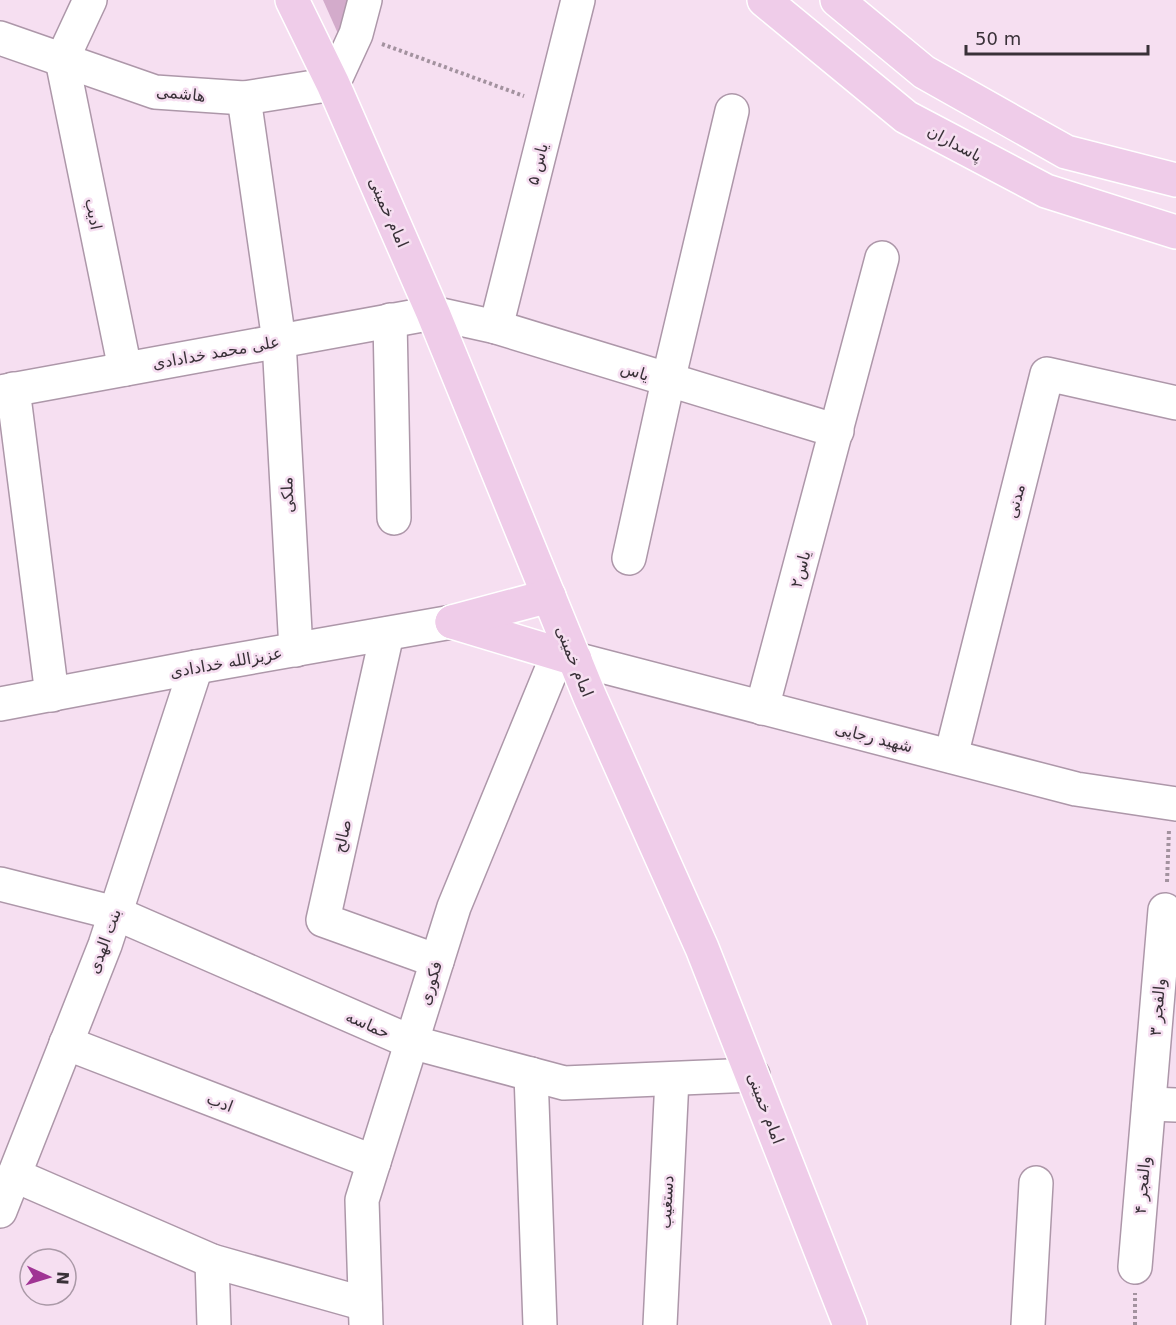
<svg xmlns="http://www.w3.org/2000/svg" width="1176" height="1325" viewBox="0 0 1176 1325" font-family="'DejaVu Sans',Cairo,sans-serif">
<rect width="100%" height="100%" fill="#f6dff1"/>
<polygon fill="#d3abcb" points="323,0 362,0 348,56"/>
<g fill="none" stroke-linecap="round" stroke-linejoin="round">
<g stroke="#ad97a9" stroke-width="36">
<g id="minor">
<polyline points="90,0 62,60 125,369"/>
<polyline points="0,38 155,92 244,98 333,84 356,34 365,0"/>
<polyline points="244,98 279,341 296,650"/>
<polyline points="390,320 394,518"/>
<polyline points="496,327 578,0"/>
<polyline points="13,389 52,695"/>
<polyline points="0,392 433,313 496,327 837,431"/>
<polyline points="629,558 668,381 732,111"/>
<polyline points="387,634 323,920 437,961"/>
<polyline points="575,659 1076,789 1176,804"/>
<polyline points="0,704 196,667 452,622"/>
<polyline points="762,708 882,258"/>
<polyline points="951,756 1047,374 1176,403"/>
<polyline points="0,884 115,913 411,1042 564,1083 753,1075"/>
<polyline points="66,1043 374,1162"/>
<polyline points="531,1074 540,1325"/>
<polyline points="1149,1104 1176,1105"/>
<polyline points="14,1175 212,1261 365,1304"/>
<polyline points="0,1211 105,945 196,667"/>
<polyline points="212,1261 214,1325"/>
<polyline points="1135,1267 1165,910"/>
<polyline points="366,1325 362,1200 454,907 558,654"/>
<polyline points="660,1325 672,1079"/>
<polyline points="1028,1325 1036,1183"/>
</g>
</g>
<g stroke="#fff" stroke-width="36">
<g id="major">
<polyline points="292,0 333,84 433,313 590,697 702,948 850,1325"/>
<polyline points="764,0 906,117 1046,191 1176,232"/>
<polyline points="837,0 924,72 1066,152 1176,180"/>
<polyline points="452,622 575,659"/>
<polyline points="452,622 549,596"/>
</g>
</g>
<g stroke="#a3929f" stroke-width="4" stroke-dasharray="3 3" stroke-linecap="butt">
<polyline points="382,44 524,96"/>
<polyline points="1167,882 1169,830"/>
<polyline points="1135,1325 1135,1293"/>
</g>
<use href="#minor" stroke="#fff" stroke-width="33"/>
<use href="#major" stroke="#efcce9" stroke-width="33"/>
</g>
<g text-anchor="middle" stroke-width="5" stroke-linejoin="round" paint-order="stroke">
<g font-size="16" fill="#393138" stroke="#f6dff1">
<text transform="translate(181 93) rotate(6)" y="6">هاشمی</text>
<text transform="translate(955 143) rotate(28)" y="6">پاسداران</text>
<text transform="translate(537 164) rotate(-76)" y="6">یاس ۵</text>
<text transform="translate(389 212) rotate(66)" y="6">امام خمینی</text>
<text transform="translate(94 214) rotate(79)" y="6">ادیب</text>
<text transform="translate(216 352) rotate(-10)" y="6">علی محمد خدادادی</text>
<text transform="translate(635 371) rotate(17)" y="6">یاس</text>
<text transform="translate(287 495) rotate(-93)" y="6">ملکی</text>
<text transform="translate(1015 501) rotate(-76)" y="6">مدنی</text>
<text transform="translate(800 569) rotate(-75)" y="6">یاس۲</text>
<text transform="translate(575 661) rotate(68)" y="6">امام خمینی</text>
<text transform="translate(226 662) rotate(-10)" y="6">عزیزالله خدادادی</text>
<text transform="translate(874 737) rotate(14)" y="6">شهید رجایی</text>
<text transform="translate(342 836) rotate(-77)" y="6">صالح</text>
<text transform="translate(104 941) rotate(-70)" y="6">بنت الهدی</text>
<text transform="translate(430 983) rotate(-73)" y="6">فکوری</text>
<text transform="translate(1157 1007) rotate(-85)" y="6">والفجر ۳</text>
<text transform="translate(368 1024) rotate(24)" y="6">حماسه</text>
<text transform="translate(220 1102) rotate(21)" y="6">ادب</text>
<text transform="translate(766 1108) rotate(69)" y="6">امام خمینی</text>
<text transform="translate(1142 1185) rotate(-85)" y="6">والفجر ۴</text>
<text transform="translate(666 1202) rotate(-87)" y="6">دستغیب</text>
</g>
</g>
<g transform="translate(48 1277) rotate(94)"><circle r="28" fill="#f6dff1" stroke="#aa99a7" stroke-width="1.5"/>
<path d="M0-4.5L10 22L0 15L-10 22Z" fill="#a03494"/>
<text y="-9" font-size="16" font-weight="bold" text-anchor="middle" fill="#393138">N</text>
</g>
<path d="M966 45v9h182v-9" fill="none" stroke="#393138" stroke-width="3"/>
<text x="975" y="45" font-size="18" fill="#393138" stroke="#f6dff1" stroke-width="4.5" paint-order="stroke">50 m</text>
</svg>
